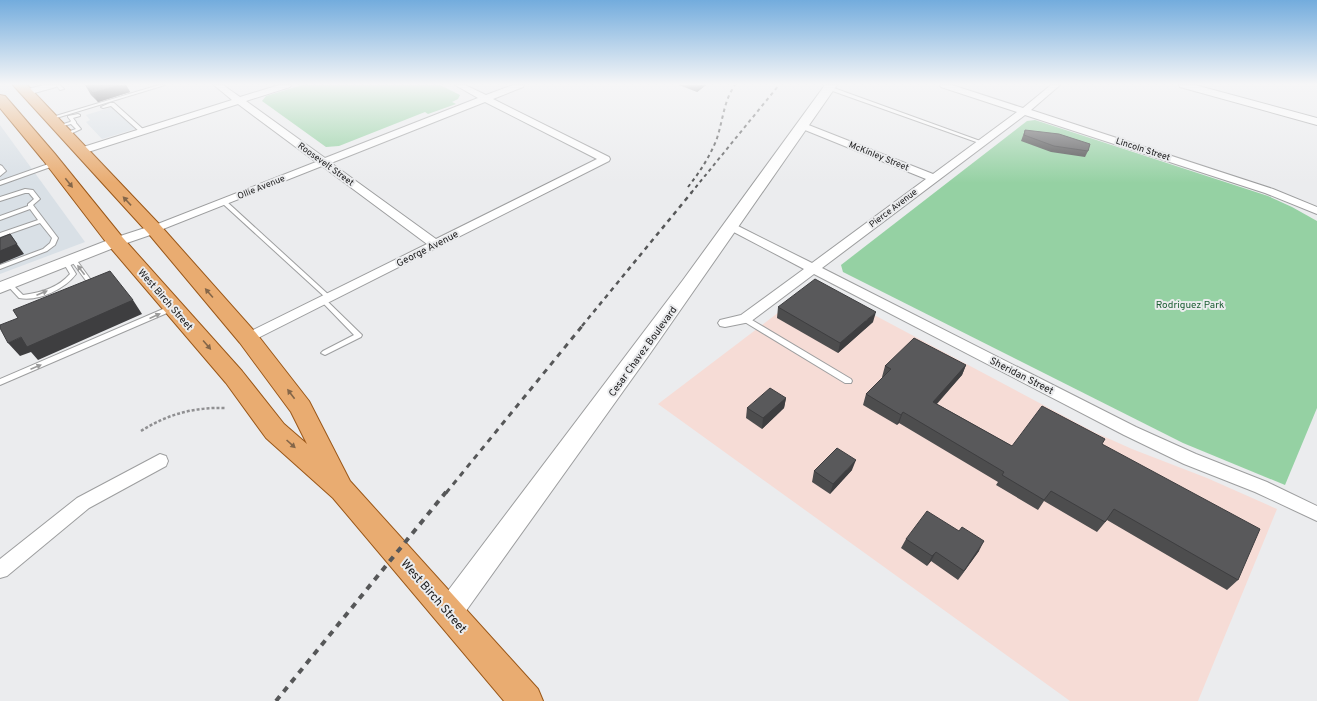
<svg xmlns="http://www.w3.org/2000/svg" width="1317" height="701" viewBox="0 0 1317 701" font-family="Overpass,sans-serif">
<rect width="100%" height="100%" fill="#ebecee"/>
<g fill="#d9e0e6">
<polygon points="112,107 135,129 102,139 86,122 90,120 86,115"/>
<polygon points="0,125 85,242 0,274"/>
</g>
<polygon fill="#f6dcd6" points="816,284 1094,432 1132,449 1207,478 1277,509 1198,701 1070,701 658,404"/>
<g fill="#95d1a3">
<polygon points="302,85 440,85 460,95 458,99 452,102 456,104 428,114 425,112 339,146 326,147 262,101 266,96"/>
<polygon points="1035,120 1268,196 1292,207 1317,221 1317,408 1285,485 1183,443 843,272 841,265 1027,121"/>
</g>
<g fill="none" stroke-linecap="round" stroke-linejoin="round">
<g stroke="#9d9e9f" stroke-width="2">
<g id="service">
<polygon points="56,85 60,85 64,89 60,90"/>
<polygon points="159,85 165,85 53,119 49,118"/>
<polygon points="827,87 831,87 983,142 979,143 827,89"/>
<polygon points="110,103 114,103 144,130 144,132 140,132 111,106 103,108 101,107"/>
<polygon points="78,114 80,115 80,116 73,118 76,122 76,123 81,129 68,135 64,135 64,133 76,129 71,124 59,127 57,126 70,122 71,121 68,117 68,116"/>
<polygon points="54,162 56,163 56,165 0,185 0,181"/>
<polygon points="0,165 2,166 6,171 0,176"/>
<polygon points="25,189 33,190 40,199 33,205 58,238 55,245 47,251 0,269 0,265 43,249 50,243 52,238 40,223 0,237 0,233 38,220 30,209 0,220 0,216 28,206 28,204 34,199 29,193 25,193 0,201 0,197"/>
<polygon points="224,200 226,201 330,296 331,297 330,298 326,298 222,203 222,201"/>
<polygon points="73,257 75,258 91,280 92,281 91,282 87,282 70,259"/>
<path d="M66,260L68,261L76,274C65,289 38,302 19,298L6,284L9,282L11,283L23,295C40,293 58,288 70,274L63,262Z"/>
<polygon points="323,298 325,299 362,335 361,337 325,355 321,353 323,351 354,335 321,301 320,300 321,299"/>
<polygon points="170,306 172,306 175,308 174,310 0,385 0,379"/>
<polygon points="743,317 747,317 851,379 852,381 851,383 845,383 743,321 742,319"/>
</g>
</g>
<g stroke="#9d9e9f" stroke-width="2">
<g id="minor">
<polygon points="44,85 57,85 56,87 27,95 23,92 24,90"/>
<path d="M214,85H223L240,97L279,85H291L290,87L246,101L325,158L478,98L455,85H465L486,95L513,85H524L523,87L493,99L609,157L610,159L609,161L248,343L243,341L241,338L243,335L427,244L322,166L158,231H150L148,229L150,227L316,162L238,104L85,153H77L76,151L77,149L232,100ZM485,102L597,159L436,239L331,163Z"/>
<polygon points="940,85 952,85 1023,108 1051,85 1060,85 1031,110 1273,189 1317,207 1317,214 1265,193 1025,115 822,268 1136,427 1196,454 1267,482 1317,506 1317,521 1255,492 1184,464 1124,435 814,274 750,322 725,327 720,326 718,323 720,320 741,315 804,269 728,229 726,227 728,225 736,225 812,263 926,179 800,128 798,126 800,124 806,124 933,174 1017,112 941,87"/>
<polygon points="160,454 166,456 168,461 166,466 89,508 7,576 0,578 0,559 77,498"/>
</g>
</g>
<g stroke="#9d9e9f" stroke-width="2">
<g id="tertiary">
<polygon points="1179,85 1195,85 1317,118 1317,125 1180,87"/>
<polygon points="154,225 159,226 161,229 159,232 121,245 0,293 0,282 111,239"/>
</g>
</g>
<g stroke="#9d9e9f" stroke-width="2">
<polygon id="secondary" points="825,85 837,85 649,355 458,622 448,626 438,622 434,613 438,604 683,280"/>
</g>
<g stroke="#9a5718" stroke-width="2">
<polygon id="primary" points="13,85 27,85 160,225 256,333 309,401 350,481 538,689 543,701 504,701 333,498 266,438 226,383 109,246 43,160 0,108 0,95 5,96 55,154 123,238 242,371 284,424 307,444 291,412 240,343 148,233"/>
</g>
<path stroke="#909092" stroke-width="2.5" stroke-dasharray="3 2" stroke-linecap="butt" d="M141,431C168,414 194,407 226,408"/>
<use href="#service" fill="#fff" fill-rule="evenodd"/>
<use href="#minor" fill="#fff" fill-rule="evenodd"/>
<use href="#tertiary" fill="#fff" fill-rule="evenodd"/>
<use href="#secondary" fill="#fff" fill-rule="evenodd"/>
<use href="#primary" fill="#e9ac71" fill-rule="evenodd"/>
<g stroke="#565758" stroke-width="2" stroke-dasharray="3.5 3.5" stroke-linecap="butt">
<path d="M688,187C699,173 709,158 716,141C723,122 723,102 735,85"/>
<polyline points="691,193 779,85"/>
</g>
<polyline stroke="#565758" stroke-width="2.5" stroke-dasharray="4.5 4.5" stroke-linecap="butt" points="582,326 692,192"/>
<polyline stroke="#565758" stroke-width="3" stroke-dasharray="5.5 5.5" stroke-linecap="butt" points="446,493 583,325"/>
<polyline stroke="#565758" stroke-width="4" stroke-dasharray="6 6" stroke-linecap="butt" points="276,701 446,492"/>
</g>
<g fill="#4d4d4e">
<polygon points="85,85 126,85 130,92 98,102 91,95"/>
<polygon points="679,85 706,85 697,92"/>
<polygon points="1025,130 1088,151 1085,157 1051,152 1021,141"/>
<polygon points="778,307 873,322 838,353 777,318"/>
<polygon points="966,365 962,375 937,404 1012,446 1102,444 1238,580 1227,590 1107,520 1097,532 1044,501 1038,510 996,485 998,482 899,423 897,425 863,405 866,394 883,377 882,377 885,366"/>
<polygon points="786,398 784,408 762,429 746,418 747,408"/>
<polygon points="852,470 830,494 812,482 814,471"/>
<polygon points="906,539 979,551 958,580 931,561 927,566 901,548"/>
</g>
<g fill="#3e3e40">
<polygon points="120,85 126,85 130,92 98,102 93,93"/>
<polygon points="698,85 706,85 697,92"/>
<polygon points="10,234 24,254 0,264 0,251"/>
<polygon points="133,300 142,314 38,360 31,352 20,356 8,343 21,337"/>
<polygon points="876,312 873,322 838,353 840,343"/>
<polygon points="966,365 962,375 929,412 933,402"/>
<polygon points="786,398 784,408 762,429 763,418"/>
<polygon points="903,412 899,423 897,425 901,415"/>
<polygon points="856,460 852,470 830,494 833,484"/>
<polygon points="984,541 979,551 958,580"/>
<polygon points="936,552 931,561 927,566 932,556"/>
</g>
<g fill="#59595b" stroke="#3e3e40">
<polygon points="88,85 120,85 93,93 86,86"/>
<polygon points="1025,130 1059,134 1090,144 1088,151 1054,146 1024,135"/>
<polygon points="10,234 17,244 0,251 0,238"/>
<polygon points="110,271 133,300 27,347 21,337 8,343 0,328 0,325 18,318 13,310"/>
<polygon points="815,279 876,312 840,343 778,307"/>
<polygon points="914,338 966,365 933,402 1012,446 1042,406 1105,439 1102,444 1260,529 1238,580 1114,509 1105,522 1051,491 1044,500 1002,475 1004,472 903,412 901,415 866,394 891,369 885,366"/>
<polygon points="770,388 786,398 763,418 747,408"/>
<polygon points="837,448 856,460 833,484 814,471"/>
<polygon points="927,511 959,531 962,527 984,541 964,571 936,552 932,556 906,539"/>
</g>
<defs><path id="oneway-solid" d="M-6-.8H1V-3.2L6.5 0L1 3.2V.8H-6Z"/></defs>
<g fill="#846649">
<use href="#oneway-solid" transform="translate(69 183) rotate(52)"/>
<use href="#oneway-solid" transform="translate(127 201) rotate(-133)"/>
<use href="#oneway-solid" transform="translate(209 293) rotate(-131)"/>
<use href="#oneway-solid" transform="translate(207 345) rotate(49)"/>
<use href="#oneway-solid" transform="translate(291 394) rotate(-127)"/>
<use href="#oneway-solid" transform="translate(291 444) rotate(42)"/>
</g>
<g fill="#9b9b9b">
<use href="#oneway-solid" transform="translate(81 270) rotate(-127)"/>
<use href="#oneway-solid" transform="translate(42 293) rotate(-23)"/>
<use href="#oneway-solid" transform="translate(155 316) rotate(-24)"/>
<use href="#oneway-solid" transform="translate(36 367) rotate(-23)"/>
</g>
<linearGradient id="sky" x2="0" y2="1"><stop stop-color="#73acdd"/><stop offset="0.46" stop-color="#f6f6f7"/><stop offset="1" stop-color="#f6f6f7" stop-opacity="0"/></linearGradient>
<rect width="1317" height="183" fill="url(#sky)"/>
<g text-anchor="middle" stroke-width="4" stroke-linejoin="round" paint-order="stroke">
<g font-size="9" fill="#202021" stroke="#ebecee">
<text transform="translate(1143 149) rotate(18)" y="3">Lincoln Street</text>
<text transform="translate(879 156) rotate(22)" y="3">McKinley Street</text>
<text transform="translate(326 164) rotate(36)" y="3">Roosevelt Street</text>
<text transform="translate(261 187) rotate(-22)" y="3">Ollie Avenue</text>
<text transform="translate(893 208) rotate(-37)" y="3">Pierce Avenue</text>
</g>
<g font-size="10" fill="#202021" stroke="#ebecee">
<text transform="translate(427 248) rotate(-27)" y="4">George Avenue</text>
<text transform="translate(166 299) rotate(49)" y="4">West Birch Street</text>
<text transform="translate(642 351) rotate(-54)" y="4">Cesar Chavez Boulevard</text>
<text transform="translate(1022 375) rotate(27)" y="4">Sheridan Street</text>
</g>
<g font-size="10" fill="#1d5e34" stroke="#ebecee">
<text x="1190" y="308">Rodriguez Park</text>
</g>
<g font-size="12" fill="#202021" stroke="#ebecee">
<text transform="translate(434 596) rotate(49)" y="4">West Birch Street</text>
</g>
</g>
</svg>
